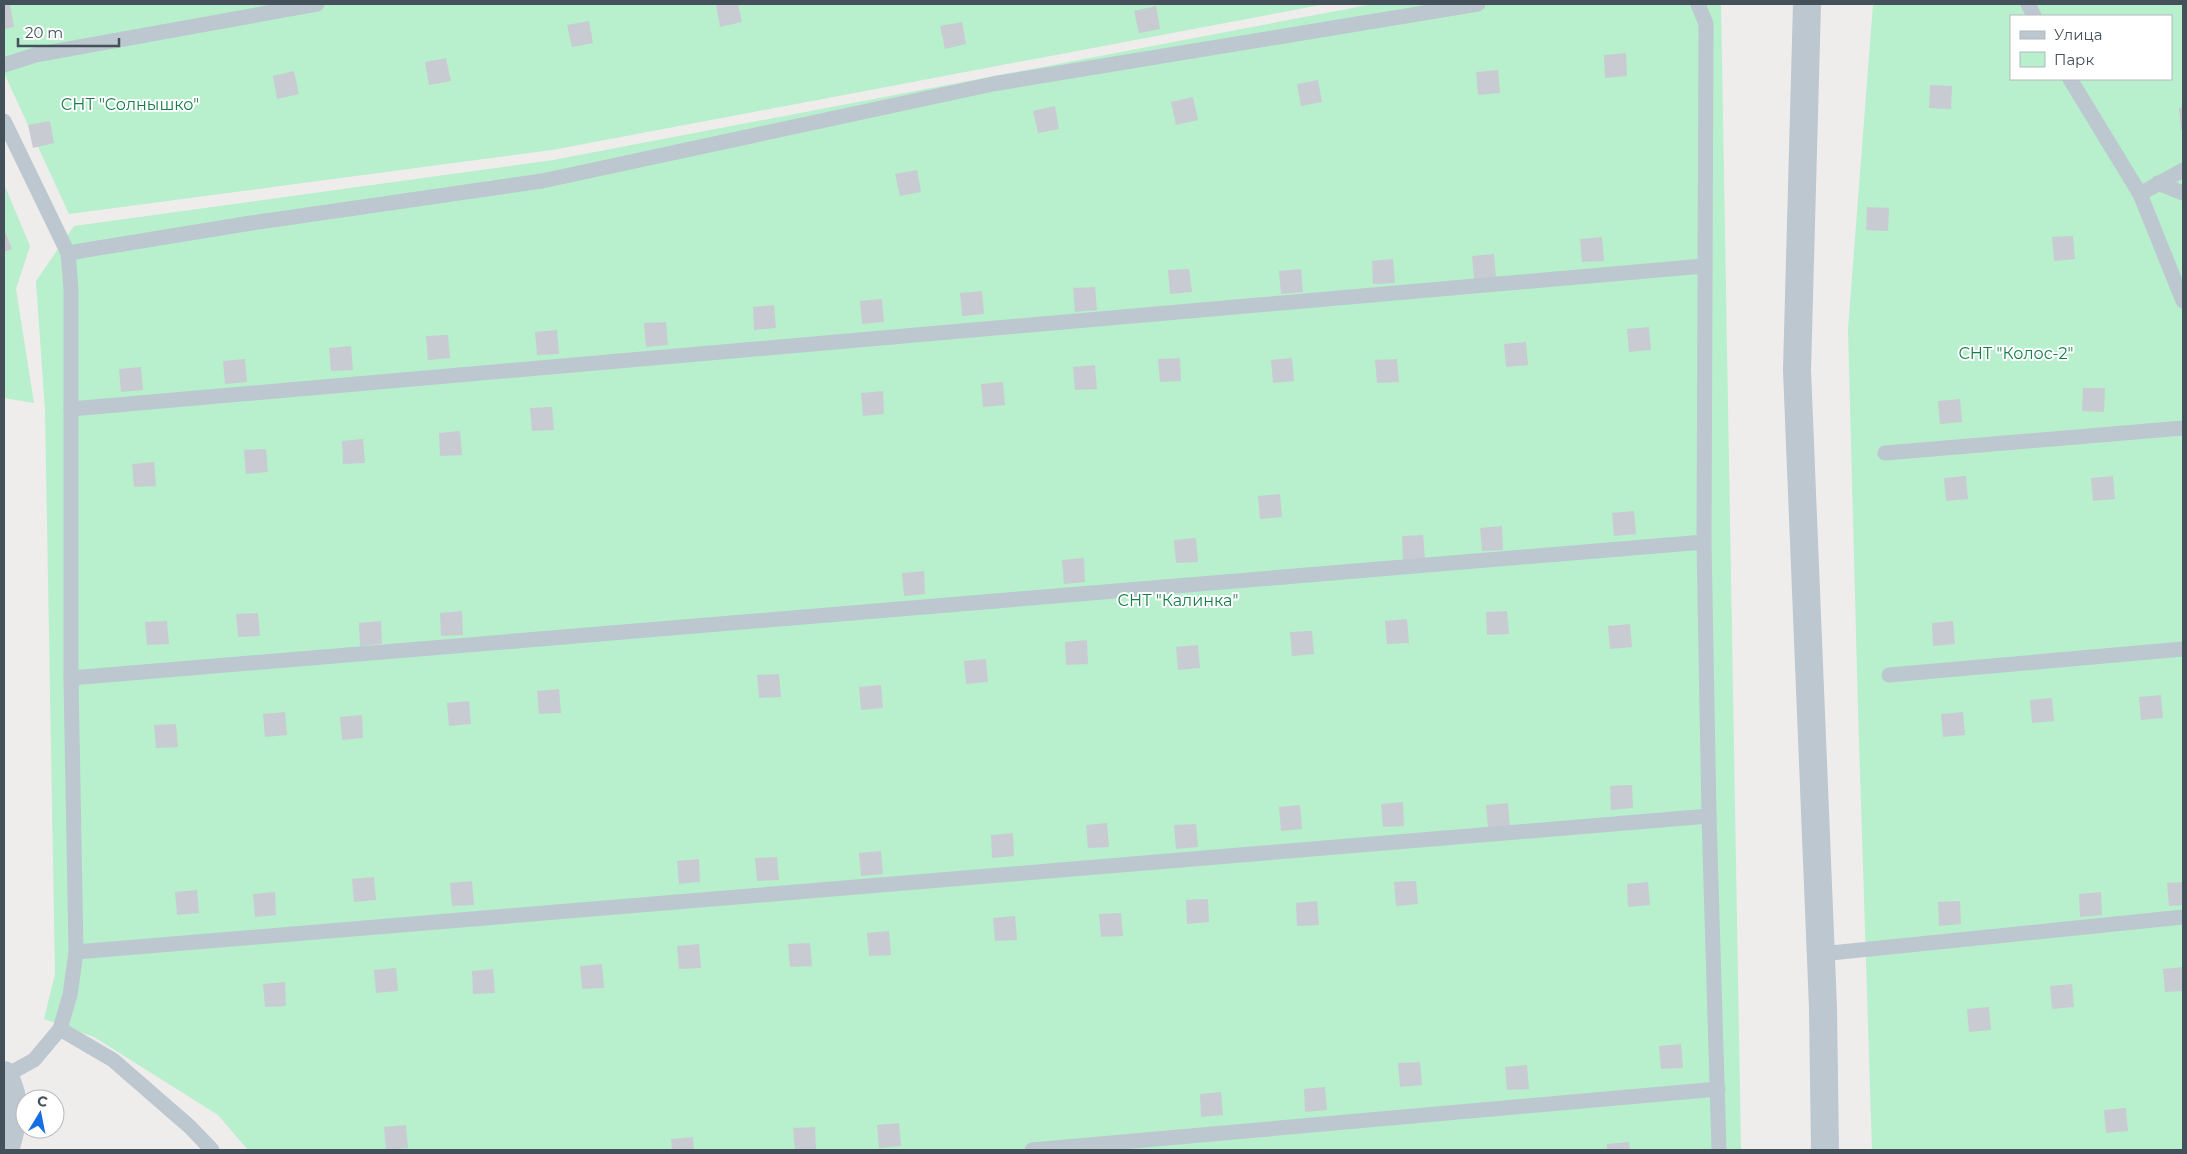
<svg xmlns="http://www.w3.org/2000/svg" width="2187" height="1154" viewBox="0 0 2187 1154" font-family="Montserrat,sans-serif">
<rect width="100%" height="100%" fill="#efecec"/>
<g fill="#b8efcd" fill-rule="evenodd">
<polygon points="4,4 1326,4 552,150 69,214 4,73"/>
<polygon points="1373,4 1721,4 1741,1150 248,1150 218,1115 94,1037 44,1019 55,974 45,411 36,281 74,226 553,160"/>
<path d="M1873,4H2183V1150H1872L1858,709L1848,329ZM2011,16H2171V79H2011Z"/>
<polygon points="4,184 30,246 16,289 34,403 4,398"/>
</g>
<g fill="#c9cbd2">
<polygon points="10,4 14,27 4,29 4,5"/>
<polygon points="716,4 738,4 742,22 720,27"/>
<polygon points="1156,6 1160,29 1139,33 1134,11"/>
<polygon points="589,21 593,43 572,47 567,25"/>
<polygon points="962,22 966,44 945,49 940,26"/>
<polygon points="1626,53 1627,76 1605,78 1604,55"/>
<polygon points="446,58 451,81 429,85 425,62"/>
<polygon points="1498,70 1500,93 1478,95 1476,72"/>
<polygon points="294,71 299,94 277,99 273,76"/>
<polygon points="1318,80 1322,102 1301,106 1297,84"/>
<polygon points="1930,85 1952,86 1951,109 1929,108"/>
<polygon points="1193,97 1198,120 1176,125 1171,102"/>
<polygon points="1055,106 1059,129 1038,133 1033,111"/>
<polygon points="2179,108 2183,108 2183,130 2181,130"/>
<polygon points="50,121 54,143 33,148 28,125"/>
<polygon points="917,170 921,192 900,196 895,174"/>
<polygon points="1867,207 1889,208 1888,231 1866,230"/>
<polygon points="4,229 12,249 4,252"/>
<polygon points="2073,236 2075,259 2054,261 2052,237"/>
<polygon points="1602,237 1604,261 1582,262 1580,239"/>
<polygon points="1494,254 1496,278 1474,279 1472,256"/>
<polygon points="1393,259 1395,283 1373,284 1372,261"/>
<polygon points="1189,269 1192,292 1170,294 1168,270"/>
<polygon points="1301,269 1303,292 1281,294 1279,271"/>
<polygon points="1095,287 1097,310 1075,312 1073,288"/>
<polygon points="982,291 984,314 962,316 960,293"/>
<polygon points="882,299 884,322 862,324 860,301"/>
<polygon points="774,305 776,328 754,330 753,307"/>
<polygon points="666,322 668,345 646,347 644,323"/>
<polygon points="1649,327 1651,350 1629,352 1627,329"/>
<polygon points="557,330 559,354 537,355 535,332"/>
<polygon points="448,335 450,358 428,360 426,336"/>
<polygon points="1526,342 1528,365 1506,367 1504,344"/>
<polygon points="351,346 353,370 331,371 329,348"/>
<polygon points="1180,358 1181,381 1160,382 1158,359"/>
<polygon points="1292,358 1294,381 1273,383 1271,360"/>
<polygon points="245,359 247,382 225,384 223,361"/>
<polygon points="1397,359 1399,382 1377,383 1375,360"/>
<polygon points="1095,365 1097,389 1075,390 1073,367"/>
<polygon points="141,367 143,390 121,392 119,369"/>
<polygon points="1003,382 1005,405 983,407 981,384"/>
<polygon points="2083,388 2105,388 2104,412 2082,411"/>
<polygon points="883,391 884,414 863,416 861,393"/>
<polygon points="1960,399 1962,422 1940,424 1938,401"/>
<polygon points="552,407 554,430 532,431 530,408"/>
<polygon points="460,431 462,455 440,456 439,433"/>
<polygon points="363,439 365,463 343,464 342,441"/>
<polygon points="266,449 268,472 246,474 244,450"/>
<polygon points="154,462 156,486 134,487 132,464"/>
<polygon points="1966,476 1968,499 1946,501 1944,478"/>
<polygon points="2113,476 2115,499 2093,501 2091,478"/>
<polygon points="1280,494 1282,517 1260,519 1258,496"/>
<polygon points="1634,511 1636,534 1614,536 1612,513"/>
<polygon points="1502,526 1503,550 1482,551 1480,528"/>
<polygon points="1423,535 1425,558 1403,560 1402,536"/>
<polygon points="1196,538 1198,562 1176,563 1174,540"/>
<polygon points="1084,558 1085,582 1064,584 1062,560"/>
<polygon points="924,571 925,594 904,596 902,573"/>
<polygon points="462,611 463,635 441,636 440,613"/>
<polygon points="1507,611 1509,634 1487,635 1486,612"/>
<polygon points="258,613 260,636 238,637 236,614"/>
<polygon points="1407,619 1409,643 1387,644 1385,621"/>
<polygon points="167,621 169,644 147,645 145,622"/>
<polygon points="381,621 382,644 360,646 359,623"/>
<polygon points="1953,621 1955,644 1933,646 1932,623"/>
<polygon points="1630,624 1632,647 1610,649 1608,626"/>
<polygon points="1312,631 1314,654 1292,656 1290,632"/>
<polygon points="1087,640 1088,664 1066,665 1065,642"/>
<polygon points="1198,645 1200,668 1178,670 1176,647"/>
<polygon points="986,659 988,682 966,684 964,661"/>
<polygon points="779,674 781,697 759,698 757,675"/>
<polygon points="881,685 883,708 861,710 859,687"/>
<polygon points="559,689 561,713 539,714 537,691"/>
<polygon points="2161,695 2163,718 2141,720 2139,697"/>
<polygon points="2052,698 2054,721 2032,723 2030,700"/>
<polygon points="469,701 471,724 449,726 447,703"/>
<polygon points="285,712 287,735 265,737 263,714"/>
<polygon points="1963,712 1965,735 1943,737 1941,714"/>
<polygon points="362,715 363,738 342,740 340,717"/>
<polygon points="176,724 178,747 156,748 154,725"/>
<polygon points="1632,785 1633,808 1611,810 1610,786"/>
<polygon points="1403,802 1404,826 1383,827 1381,804"/>
<polygon points="1508,803 1510,827 1488,828 1486,805"/>
<polygon points="1300,805 1302,829 1281,831 1279,807"/>
<polygon points="1107,823 1109,847 1088,848 1086,825"/>
<polygon points="1196,824 1198,847 1176,849 1174,825"/>
<polygon points="1013,833 1014,856 992,858 991,835"/>
<polygon points="881,851 883,874 861,876 859,853"/>
<polygon points="777,857 779,880 757,881 755,858"/>
<polygon points="699,859 700,882 679,884 677,861"/>
<polygon points="374,877 376,900 354,902 352,879"/>
<polygon points="472,881 474,905 452,906 450,883"/>
<polygon points="1416,881 1418,904 1396,906 1394,882"/>
<polygon points="1648,882 1650,905 1628,907 1627,884"/>
<polygon points="2183,882 2183,905 2169,906 2167,883"/>
<polygon points="197,890 199,913 177,915 175,892"/>
<polygon points="275,892 276,915 255,917 253,894"/>
<polygon points="2101,892 2102,915 2080,917 2079,894"/>
<polygon points="1208,899 1209,922 1187,924 1186,900"/>
<polygon points="1317,901 1319,925 1297,926 1296,903"/>
<polygon points="1960,901 1961,924 1939,926 1938,902"/>
<polygon points="1121,913 1123,936 1101,937 1099,914"/>
<polygon points="1015,916 1017,940 995,941 993,918"/>
<polygon points="889,931 891,955 869,956 867,933"/>
<polygon points="810,943 812,966 790,967 788,944"/>
<polygon points="699,944 701,968 679,969 677,946"/>
<polygon points="602,964 604,988 582,989 580,966"/>
<polygon points="2183,967 2183,991 2165,992 2163,969"/>
<polygon points="396,968 398,991 376,993 374,970"/>
<polygon points="493,969 495,993 473,994 472,971"/>
<polygon points="285,982 286,1006 265,1007 263,984"/>
<polygon points="2072,984 2074,1007 2052,1009 2050,986"/>
<polygon points="1989,1007 1991,1030 1969,1032 1967,1009"/>
<polygon points="1681,1044 1683,1068 1661,1069 1659,1046"/>
<polygon points="1420,1062 1422,1085 1400,1087 1398,1063"/>
<polygon points="1527,1065 1529,1089 1507,1090 1505,1067"/>
<polygon points="1325,1087 1327,1110 1305,1112 1304,1089"/>
<polygon points="1221,1092 1223,1115 1201,1117 1200,1094"/>
<polygon points="2126,1108 2128,1131 2106,1133 2104,1110"/>
<polygon points="899,1123 901,1146 879,1148 877,1125"/>
<polygon points="406,1125 408,1148 386,1150 384,1127"/>
<polygon points="815,1127 816,1150 795,1150 793,1128"/>
<polygon points="693,1137 694,1150 672,1150 671,1139"/>
<polygon points="1629,1142 1630,1150 1607,1150 1607,1144"/>
</g>
<g fill="none" stroke-linecap="round" stroke-linejoin="round">
<g stroke="#bcc7d0" stroke-width="15">
<polyline points="1698,4 1706,24 1704,542 1709,816 1719,1150"/>
<polyline points="2028,4 2034,16"/>
<polyline points="4,65 35,55 317,4"/>
<polyline points="2070,79 2140,194 2183,301"/>
<polyline points="4,121 68,253 71,289 71,678 76,952 70,995 60,1029 34,1060 5,1076"/>
<polyline points="2158,183 2183,193"/>
<polyline points="2140,194 2183,170"/>
<polyline points="68,253 245,224 542,181 993,84 1478,4"/>
<polyline points="71,409 1704,266"/>
<polyline points="1885,453 2183,428"/>
<polyline points="1889,675 2183,649"/>
<polyline points="71,678 1704,542"/>
<polyline points="76,952 1709,816"/>
<polyline points="1821,954 2183,917"/>
<polyline points="60,1029 113,1060 190,1127 212,1150"/>
<polyline points="1032,1150 1718,1089"/>
</g>
<g stroke="#bcc7d0" stroke-width="28">
<polyline points="1807,4 1797,370 1823,1008 1825,1150"/>
<path d="M4,1075C18,1103 14,1122 5,1150"/>
</g>
</g>
<g text-anchor="middle" stroke-width="4" stroke-linejoin="round" paint-order="stroke">
<g font-size="16" fill="#147d48" stroke="#fff">
<text x="130" y="110">СНТ "Солнышко"</text>
<text x="2016" y="359">СНТ "Колос-2"</text>
<text x="1178" y="606">СНТ "Калинка"</text>
</g>
</g>
<rect width="2187" height="1154" fill="none" stroke="#44505a" stroke-width="10"/>
<rect x="2010" y="15" width="162" height="65" fill="#ffffff" stroke="#b4b9bd"/>
<rect x="2020" y="31" width="25" height="8" fill="#bcc7d0" stroke="#b4b9bd"/>
<text x="2054" y="40" font-size="15" fill="#44505a">Улица</text>
<rect x="2020" y="52" width="25" height="15" fill="#b8efcd" stroke="#b4b9bd"/>
<text x="2054" y="65" font-size="15" fill="#44505a">Парк</text>
<g transform="translate(40 1114) rotate(10)"><circle r="24" fill="#ffffff" stroke="#b4b9bd"/>
<path d="M0-4L9 19L0 12L-9 19Z" fill="#136fe2"/>
<text y="-8" font-size="14" font-weight="bold" text-anchor="middle" fill="#44505a">С</text>
</g>
<path d="M18 38v8h101v-8" fill="none" stroke="#44505a" stroke-width="2.5"/>
<text x="25" y="38" font-size="15" fill="#44505a" stroke="#ffffff" stroke-width="4" paint-order="stroke">20 m</text>
</svg>
